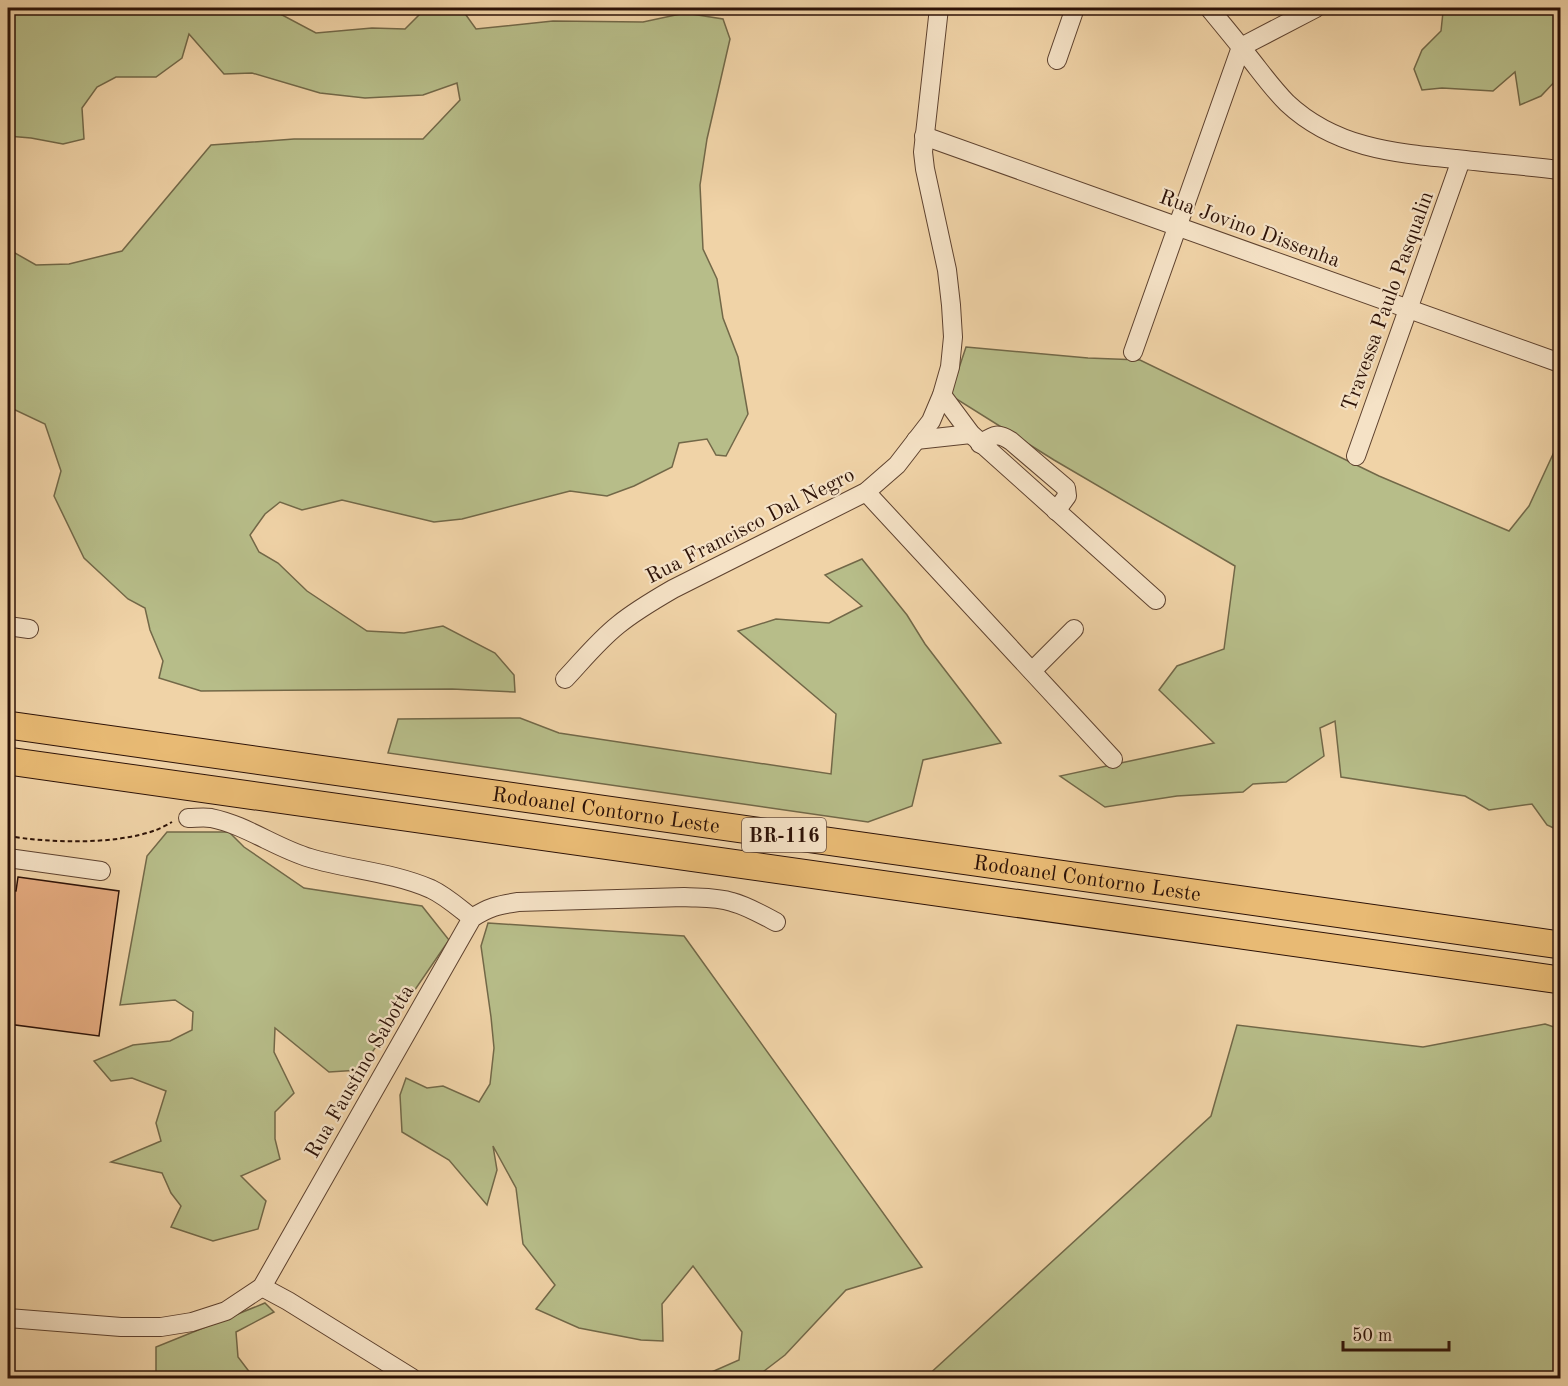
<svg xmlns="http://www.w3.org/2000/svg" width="1568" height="1386" viewBox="0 0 1568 1386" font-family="'Old Standard TT',serif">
<rect width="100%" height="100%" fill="#f0d3a7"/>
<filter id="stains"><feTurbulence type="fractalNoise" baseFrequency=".00333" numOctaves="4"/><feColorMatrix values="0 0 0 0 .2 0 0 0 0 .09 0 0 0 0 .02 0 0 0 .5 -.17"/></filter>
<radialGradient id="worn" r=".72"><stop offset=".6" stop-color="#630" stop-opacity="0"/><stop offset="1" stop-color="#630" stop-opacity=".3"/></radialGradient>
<g fill="#b7bd89" stroke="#726848" stroke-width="1.5">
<polygon points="8,8 269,8 316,33 372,28 405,29 423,11 461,8 476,29 553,21 643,22 685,13 723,19 730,39 707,139 700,185 703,249 717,279 723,318 738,357 748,414 726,456 716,455 707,439 679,443 672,467 634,486 607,496 570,491 462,519 434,522 342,500 302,510 280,502 265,514 250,535 259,552 278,563 307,591 367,631 404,633 443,626 495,653 514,675 515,692 452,689 201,691 159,678 163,661 150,630 145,608 128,599 84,558 54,496 61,471 45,424 9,407 8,407 8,249 36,265 69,264 122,251 211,145 294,139 423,139 460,100 457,83 423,95 365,98 320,93 252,73 224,74 189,34 182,58 156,77 116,77 97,87 82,108 84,139 63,144 31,138 8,136"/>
<polygon points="1434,8 1560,8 1560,76 1541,96 1520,105 1515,72 1493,91 1442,88 1422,90 1414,69 1422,50 1441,31 1443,12"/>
<polygon points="966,347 1088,358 1140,360 1379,476 1509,531 1529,506 1560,439 1560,628 1555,634 1560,657 1560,831 1547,825 1532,804 1489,810 1465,796 1341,777 1335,721 1320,728 1324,756 1286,782 1253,784 1243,792 1177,796 1105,807 1060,776 1214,743 1159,690 1177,666 1224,649 1235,566 1054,460 950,395"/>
<polygon points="862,559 907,615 925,644 1001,743 923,760 912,806 868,822 388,753 398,719 520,718 559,733 831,774 836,714 738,631 776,619 829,623 862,606 825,575"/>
<polygon points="167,832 229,832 244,847 304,888 422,906 449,940 360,1070 329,1072 275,1028 274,1052 294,1093 275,1112 275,1139 280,1159 241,1176 266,1201 258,1229 213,1241 171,1227 181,1206 171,1193 162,1173 111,1162 161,1141 156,1123 166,1091 132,1078 111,1081 94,1061 133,1045 170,1041 192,1030 193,1012 175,1000 120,1005 147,856"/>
<polygon points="488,923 684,936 922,1267 846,1290 785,1355 755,1378 698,1378 739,1360 742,1332 693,1266 662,1304 663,1341 641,1340 579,1328 536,1309 555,1285 523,1244 516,1188 493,1146 497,1170 487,1205 449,1160 402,1132 400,1095 406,1078 427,1088 443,1086 479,1102 490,1084 494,1048 491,1017 481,946"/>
<polygon points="1545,1024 1560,1029 1560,1378 925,1378 1211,1116 1237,1025 1423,1047"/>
<polygon points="265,1303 274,1312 236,1332 238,1357 254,1378 156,1378 156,1347"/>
</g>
<polygon fill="#e6ac81" stroke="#2d1207" stroke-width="1.5" points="18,877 119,891 99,1036 8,1024 8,890 16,891"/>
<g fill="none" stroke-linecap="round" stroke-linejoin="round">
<g stroke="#5e422f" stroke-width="20">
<g id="minor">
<path d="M1209,8C1223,25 1238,43 1252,61C1263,75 1274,90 1287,103C1335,148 1394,153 1456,159C1491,163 1526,166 1560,170"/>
<polyline points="1057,60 1075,8"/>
<polyline points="924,136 1560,363"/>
<polyline points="1133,352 1241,47 1316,8"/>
<polyline points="942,395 971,434 1156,600"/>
<polyline points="916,440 971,434"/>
<path d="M980,444C994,435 997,432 1011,441L1066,488L1067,496L1056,511"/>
<polyline points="1356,456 1461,160"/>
<polyline points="866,492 1113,759"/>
<polyline points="8,626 29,629"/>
<polyline points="1032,671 1074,629"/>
<path d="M565,679C582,661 598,641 618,625C635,611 654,600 673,589L866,492L897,465L931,421L942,395L950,367L953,337L951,305L947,270L925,169L923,152L939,8"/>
<path d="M188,818C196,818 204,817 211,818C246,825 276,848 310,858C350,870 392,872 431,889C446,896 459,908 472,918"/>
<polyline points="8,858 101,871"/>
<polyline points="262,1287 288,1301 412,1378"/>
<path d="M8,1318L121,1327H161L192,1322L226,1311L262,1287L472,918C489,907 498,905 518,902L684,897C700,898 717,897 732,902C747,906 761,914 776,922"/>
</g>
</g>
<g stroke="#2d1207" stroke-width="29">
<g id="highway">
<path id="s1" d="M8,725L1560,945"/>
<polyline points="8,761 1560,980"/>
</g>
</g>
<path stroke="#2d1207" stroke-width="2" stroke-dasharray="4.5 3" stroke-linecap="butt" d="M8,836C50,843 116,845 156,830C161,828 167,825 172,822"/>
<use href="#minor" stroke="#f5e2c6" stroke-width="18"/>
<use href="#highway" stroke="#e8ba74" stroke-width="27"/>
</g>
<g text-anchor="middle" stroke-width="4.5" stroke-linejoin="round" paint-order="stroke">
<rect fill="#f5e2c6" stroke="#695040" stroke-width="1.5" x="742" y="818" width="84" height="34" rx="4.5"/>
<g font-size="20" font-weight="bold" fill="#2d1207">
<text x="784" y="842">BR-116</text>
</g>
<g font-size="21" fill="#2d1207" stroke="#f5e2c6">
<text transform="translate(1250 228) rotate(20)" y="7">Rua Jovino Dissenha</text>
<text transform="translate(1387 301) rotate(-70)" y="7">Travessa Paulo Pasqualin</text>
<text transform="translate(750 525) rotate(-27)" y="7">Rua Francisco Dal Negro</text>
<text dy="7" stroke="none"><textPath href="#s1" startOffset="604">Rodoanel Contorno Leste</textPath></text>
<text dy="7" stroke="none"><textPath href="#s1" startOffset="1090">Rodoanel Contorno Leste</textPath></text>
<text transform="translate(359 1071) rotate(-60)" y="7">Rua Faustino Sabotta</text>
</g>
</g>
<rect width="1568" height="1386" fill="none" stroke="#f0d3a7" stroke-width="30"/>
<rect x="9" y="9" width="1550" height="1368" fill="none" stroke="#2d1207" stroke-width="3"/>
<rect x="15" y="15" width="1538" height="1356" fill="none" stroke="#2d1207" stroke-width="1.5"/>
<path d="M1343 1341v9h106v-9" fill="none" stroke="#2d1207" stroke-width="3"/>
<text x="1352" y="1341" font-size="18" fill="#2d1207" stroke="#f5e2c6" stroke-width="4.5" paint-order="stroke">50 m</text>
<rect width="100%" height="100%" filter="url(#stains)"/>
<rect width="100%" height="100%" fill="url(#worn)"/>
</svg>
